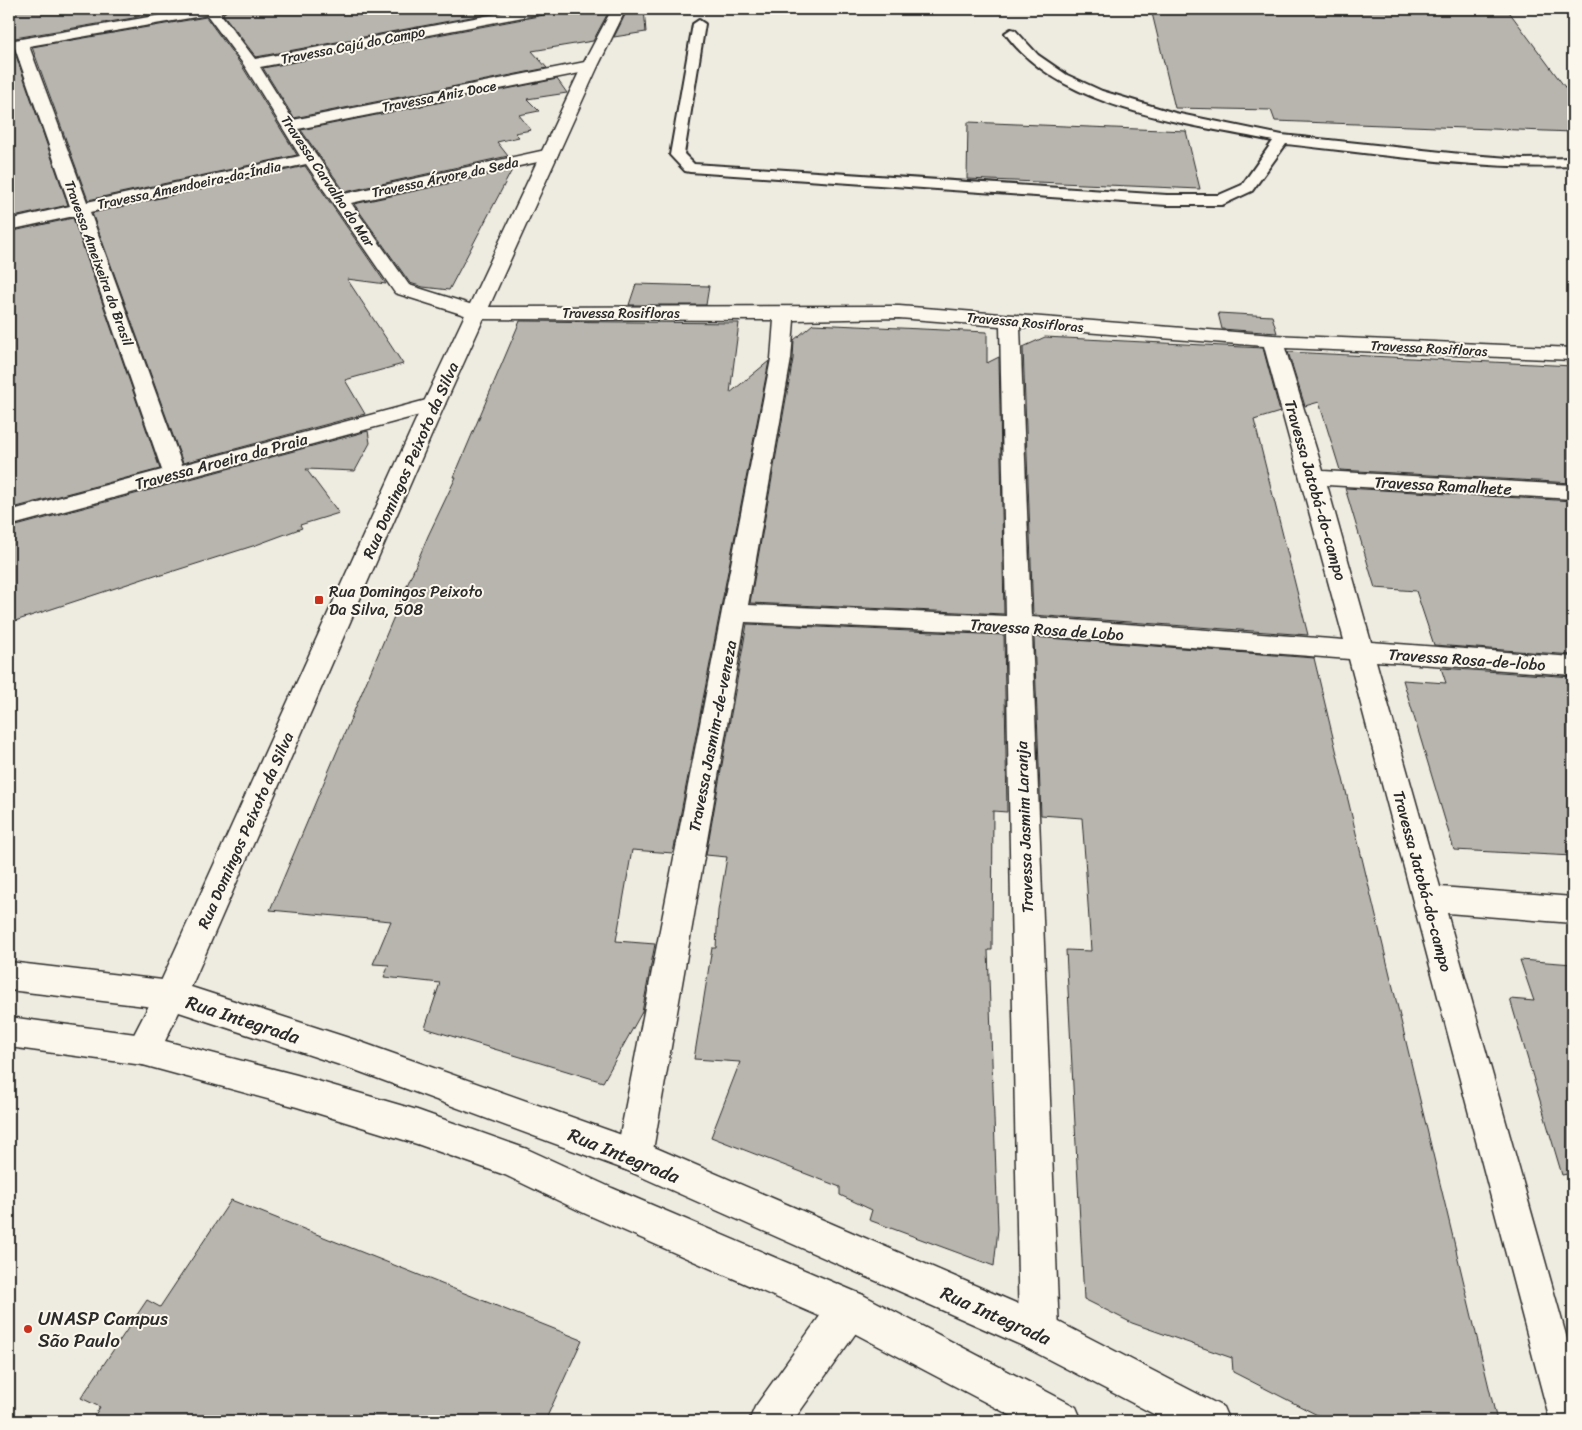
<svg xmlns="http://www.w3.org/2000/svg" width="1582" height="1430" viewBox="0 0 1582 1430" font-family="Sriracha,sans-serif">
<rect width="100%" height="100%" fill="#eeebe0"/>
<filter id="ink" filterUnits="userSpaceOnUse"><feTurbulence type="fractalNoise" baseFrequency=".02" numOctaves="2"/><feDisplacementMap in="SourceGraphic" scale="10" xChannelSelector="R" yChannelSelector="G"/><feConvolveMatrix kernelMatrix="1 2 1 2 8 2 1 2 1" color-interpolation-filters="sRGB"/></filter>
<g filter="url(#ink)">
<g fill="#b8b5ae" stroke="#2b2b2b">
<polygon points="9,9 186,9 9,39"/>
<polygon points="229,9 514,9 256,57 223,14"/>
<polygon points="553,9 610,9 593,41 532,51 547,68 294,118 263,68 544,15"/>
<polygon points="628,9 644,9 646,32 614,37"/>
<polygon points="1151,9 1507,9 1573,98 1573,132 1275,121 1271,110 1175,108"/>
<polygon points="206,17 242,66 297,155 88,200 32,47"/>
<polygon points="14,50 68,205 9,218 9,51"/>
<polygon points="557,79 567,93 527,99 539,111 519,115 531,130 515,133 519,137 497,142 508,156 345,192 301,130"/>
<polygon points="968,122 1186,131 1200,189 967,179"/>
<polygon points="305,166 386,284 347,279 403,364 345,380 365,414 183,463 92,213"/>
<polygon points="512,170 449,290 423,287 410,283 354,204"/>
<polygon points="73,218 160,469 9,509 9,232"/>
<polygon points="636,284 709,286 706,305 629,305"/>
<polygon points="1218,313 1272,316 1277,333 1222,329"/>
<polygon points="520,321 739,323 730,393 769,361 673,853 632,850 616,941 655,944 642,1012 603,1082 425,1028 440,983 384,977 389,965 373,964 391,921 270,910 428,536 456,477 454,477"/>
<polygon points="813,324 987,332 987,363 999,357 1004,614 750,603 793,359 794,340"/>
<polygon points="1045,337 1263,348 1280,412 1254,420 1308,635 1033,615 1023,347"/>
<polygon points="1288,352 1573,366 1573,483 1340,470 1319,402 1305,406"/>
<polygon points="368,431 370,443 355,471 306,469 339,513 300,525 302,528 256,545 158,576 158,574 9,623 9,528"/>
<polygon points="1345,488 1573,501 1573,655 1434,645 1416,591 1375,588"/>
<polygon points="747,624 1004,635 1007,812 993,811 992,950 988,950 998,1229 994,1266 869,1220 872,1210 840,1195 840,1187 711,1137 740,1062 694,1059 712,948 716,948 718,911 727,857 706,855"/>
<polygon points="1034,637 1314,658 1497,1421 1329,1421 1233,1372 1232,1358 1132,1323 1084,1299 1066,950 1091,951 1085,858 1082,818 1041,815"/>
<polygon points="1441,668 1573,677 1573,856 1454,850 1403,680 1446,683"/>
<polygon points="1520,960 1573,964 1573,1173 1562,1175 1510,999 1534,1001"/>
<polygon points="231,1200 582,1340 545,1421 91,1421 100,1407 81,1398 147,1300 160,1307"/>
</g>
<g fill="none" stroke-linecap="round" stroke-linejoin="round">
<g stroke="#2b2b2b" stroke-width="4">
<path id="service" d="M699,20L705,24L684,154L694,164L1167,195H1219L1242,185L1273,141C1186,123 1060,110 1005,33L1011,29L1015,30L1038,55L1067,75L1102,91L1175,113L1282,135L1470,155L1522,159L1573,158V166C1477,170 1381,154 1286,144L1252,191L1222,205H1167L690,172L685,171L670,155L693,24Z"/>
</g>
<g stroke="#2b2b2b" stroke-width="3">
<g id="minor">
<path d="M196,9H227L220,13L255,59L523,9H551L544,13L260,67L293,120L590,61L595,63L598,66L590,71L298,129L344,194L550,149L556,150L558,154L556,158L351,203L409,285L479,307L899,306L1273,335L1573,348V360L1285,348L1323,471L1573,485V499L1327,485L1371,642L1573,657V675L1376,661L1440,887L1573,897V923L1447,913L1573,1360V1421H1550L1349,659L1032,635L1059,1333L1053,1347L1039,1353L1025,1347L1019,1333L1006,633L745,622L652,1156L647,1168L634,1173L621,1168L616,1156L771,359L774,320L477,319L395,293L306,164L90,212L182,465L434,398L442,399L445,404L442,409L9,526V511L162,470L74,216L9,230V220L70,206L15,48L9,49V41ZM207,15L244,65L300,156L87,202L29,46ZM899,318L1000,326L1006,616L748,605L791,359L794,320ZM1020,327L1264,346L1344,640L1031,617Z"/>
<polygon points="849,1290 863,1295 868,1309 863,1323 793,1421 749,1421 755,1407 835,1295"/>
</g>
</g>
<g stroke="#2b2b2b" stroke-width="3">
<g id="tertiary">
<polygon points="9,962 171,981 183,985 187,995 183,1005 171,1009 9,990"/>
<polygon points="9,1017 143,1035 155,1039 160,1050 155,1061 143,1065 9,1047"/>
</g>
</g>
<g stroke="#2b2b2b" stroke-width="3">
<polygon id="secondary" points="612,9 626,9 598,66 445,404 191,987 355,1040 647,1144 1053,1319 1223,1407 1229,1421 1167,1421 1025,1347 626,1170 355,1070 179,1012 165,1041 297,1075 417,1110 527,1149 612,1188 863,1295 1076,1407 1082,1421 1021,1421 835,1323 586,1214 505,1175 417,1144 297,1107 143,1065 131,1061 126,1050 158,988 423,404 582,66"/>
</g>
<use href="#service" fill="#fbf7ec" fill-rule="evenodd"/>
<use href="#minor" fill="#fbf7ec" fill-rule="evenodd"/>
<use href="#tertiary" fill="#fbf7ec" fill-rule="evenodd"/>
<use href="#secondary" fill="#fbf7ec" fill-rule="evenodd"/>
</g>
</g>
<g fill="#c8321e" stroke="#fbf7ec" stroke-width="2">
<rect x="314" y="595" width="10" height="10" rx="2.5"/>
<circle cx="28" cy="1329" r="5"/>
</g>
<g text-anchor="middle" stroke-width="4" stroke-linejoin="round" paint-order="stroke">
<g font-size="14" fill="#2b2b2b" stroke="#fbf7ec">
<text transform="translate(353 45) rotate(-11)" y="5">Travessa Cajú do Campo</text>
<text transform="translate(439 96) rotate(-11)" y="5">Travessa Aniz Doce</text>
<text transform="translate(445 177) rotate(-12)" y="5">Travessa Árvore da Seda</text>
<text transform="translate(328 181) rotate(56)" y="5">Travessa Carvalho do Mar</text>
<text transform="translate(189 185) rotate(-12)" y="5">Travessa Amendoeira-da-Índia</text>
<text transform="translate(99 263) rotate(70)" y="5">Travessa Ameixeira do Brasil</text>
<text x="621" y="318">Travessa Rosifloras</text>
<text transform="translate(1025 322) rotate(5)" y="5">Travessa Rosifloras</text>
<text transform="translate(1429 348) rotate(3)" y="5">Travessa Rosifloras</text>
</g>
<g font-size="16" fill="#2b2b2b" stroke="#fbf7ec">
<text transform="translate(410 460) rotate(-66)" y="6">Rua Domingos Peixoto da Silva</text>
<text transform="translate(221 461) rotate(-15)" y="6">Travessa Aroeira da Praia</text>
<text transform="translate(1443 485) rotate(3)" y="6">Travessa Ramalhete</text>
<text transform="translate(1316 490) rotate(74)" y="6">Travessa Jatobá-do-campo</text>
<text transform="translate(1047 629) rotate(4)" y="6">Travessa Rosa de Lobo</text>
<text transform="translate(1467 659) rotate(4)" y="6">Travessa Rosa-de-lobo</text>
<text transform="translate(712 736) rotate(-79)" y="6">Travessa Jasmim-de-veneza</text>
<text transform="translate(1024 827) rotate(-92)" y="6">Travessa Jasmim Laranja</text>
<text transform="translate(245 830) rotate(-66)" y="6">Rua Domingos Peixoto da Silva</text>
<text transform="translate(1423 881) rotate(75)" y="6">Travessa Jatobá-do-campo</text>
</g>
<g font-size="16" fill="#2b2b2b" stroke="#fbf7ec" text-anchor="start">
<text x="329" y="597">Rua Domingos Peixoto<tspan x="329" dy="18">Da Silva, 508</tspan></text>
</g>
<g font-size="19" fill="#2b2b2b" stroke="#fbf7ec">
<text transform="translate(243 1019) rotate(18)" y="7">Rua Integrada</text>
<text transform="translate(624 1155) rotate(22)" y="7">Rua Integrada</text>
<text transform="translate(996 1315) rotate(24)" y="7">Rua Integrada</text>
</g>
<g font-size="19" fill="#2b2b2b" stroke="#fbf7ec" text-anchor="start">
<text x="38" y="1325">UNASP Campus<tspan x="38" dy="22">São Paulo</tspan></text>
</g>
</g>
<rect width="1582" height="1430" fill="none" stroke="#fbf7ec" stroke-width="30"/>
<rect x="15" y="15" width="1552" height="1400" fill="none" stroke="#2b2b2b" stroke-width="2" filter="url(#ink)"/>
</svg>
